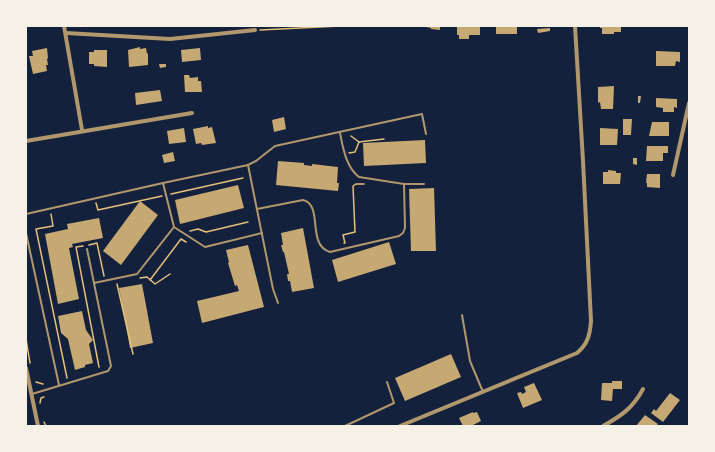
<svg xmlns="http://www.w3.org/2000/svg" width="715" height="452" viewBox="0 0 715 452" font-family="Quicksand,sans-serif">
<rect width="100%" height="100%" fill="#14213d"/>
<g fill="#c6a872">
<polygon points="426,26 440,26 440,30 431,29 431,28 426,27"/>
<polygon points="457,26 480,26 480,35 469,35 469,39 459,39 459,35 457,35"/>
<rect x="496" y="26" width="21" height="8"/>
<polygon points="600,26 621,26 621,32 614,32 614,34 602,34 602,28 600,28"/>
<polygon points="550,28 550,31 538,33 537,29"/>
<polygon points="140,47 140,49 146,48 147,54 148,53 148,65 129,67 128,50"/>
<polygon points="47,48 48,58 47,59 48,65 46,65 47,71 33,74 29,56 33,56 32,51"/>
<polygon points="200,48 201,60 182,62 181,50"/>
<polygon points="94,50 107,50 107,67 94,66 94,64 89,64 89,52 94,52"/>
<polygon points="656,51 680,52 680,62 676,61 675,66 656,66"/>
<polygon points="159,64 166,64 166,67 160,68"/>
<polygon points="184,75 189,75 190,78 198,77 198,81 201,81 202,92 185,92"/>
<polygon points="614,86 613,109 601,109 600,102 598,103 598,87"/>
<polygon points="160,90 162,101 136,105 135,93"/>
<polygon points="638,96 641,96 640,103 638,103"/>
<polygon points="656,98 677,99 677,108 674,107 674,112 663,112 663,108 656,107"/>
<polygon points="284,117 286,129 274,132 272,120"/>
<polygon points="623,119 632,119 631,135 623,135"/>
<polygon points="652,122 669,122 669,136 649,136"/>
<polygon points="208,126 208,128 212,127 216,143 202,145 201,143 196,144 193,129"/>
<polygon points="184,128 186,142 169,144 167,131"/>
<polygon points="600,128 618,129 617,145 600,145"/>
<polygon points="425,140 426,163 364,166 363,143"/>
<polygon points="647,146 668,146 668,153 663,153 663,161 646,161"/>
<polygon points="173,152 175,161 164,163 162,155"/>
<polygon points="633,158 637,158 637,165 633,164"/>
<polygon points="278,161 304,163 304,165 312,166 312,164 338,167 337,183 339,183 338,191 276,185"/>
<polygon points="608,170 616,171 616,173 621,173 620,184 603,184 603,172 608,172"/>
<polygon points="647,174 660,174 660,188 647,187 647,183 646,183"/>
<polygon points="238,185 244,208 180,224 175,200"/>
<polygon points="434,188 436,251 411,251 409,189"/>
<polygon points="140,201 158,215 121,265 103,251"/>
<polygon points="99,218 103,238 72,244 73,247 69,248 79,299 58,304 45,234 68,229 67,224"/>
<polygon points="303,228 314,288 292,292 290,281 288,281 287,274 289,274 284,252 283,252 281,245 283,245 281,233"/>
<polygon points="389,242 396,264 338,282 332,260"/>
<polygon points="248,245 264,307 202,323 197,301 239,291 237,285 235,286 228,263 229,262 226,250"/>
<polygon points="142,284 153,343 130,348 119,288"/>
<polygon points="82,311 86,330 93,340 89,344 93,363 85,365 85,367 75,370 68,339 61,333 58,316"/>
<polygon points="451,354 461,377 405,401 395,378"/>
<polygon points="612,381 622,381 622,389 613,389 612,401 601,400 602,383 612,383"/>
<polygon points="534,383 542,400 523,408 517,393 521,392 522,394 526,392 524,387"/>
<polygon points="670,393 680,400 663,422 651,413 654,409 656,411"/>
<polygon points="473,412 473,413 477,412 481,421 471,426 463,426 459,418"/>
<polygon points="645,415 658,424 656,426 636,426"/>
</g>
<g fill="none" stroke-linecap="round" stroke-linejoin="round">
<g stroke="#e5c07b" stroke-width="1.5">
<polyline points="260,30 340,26"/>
<polyline points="351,136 359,142 384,139"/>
<polyline points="349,153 355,152 359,142"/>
<polyline points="171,194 243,178"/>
<polyline points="96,203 98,210 162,196"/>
<polyline points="51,214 53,226 36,229 67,378"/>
<polyline points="190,231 198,229 206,232 248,222"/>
<polyline points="344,243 345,243 343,235 355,232 353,186 356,184 364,184"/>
<polyline points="89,245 97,243 104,276"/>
<polyline points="83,246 76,247 99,367"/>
<polyline points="140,278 147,277 155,284 170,274"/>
<polyline points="150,280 181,239 186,242"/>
<polyline points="117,284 133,354"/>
<polyline points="26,339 30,363"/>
<polyline points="36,382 43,384"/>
<polyline points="40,403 41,398 44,397"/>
<polyline points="44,422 46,426"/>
</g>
<g stroke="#b1986c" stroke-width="2">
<path d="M340,133C343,148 346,167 359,177L404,184H424"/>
<polyline points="248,165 256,161 275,146 422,114 426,134"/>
<polyline points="163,183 248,165 273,289 278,303"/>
<path d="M257,209L303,200C324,205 306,245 330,252L399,236L403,233L405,228L404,184"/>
<polyline points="26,214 163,183 174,227 137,274 94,283"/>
<polyline points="174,227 205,247 262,233"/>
<polyline points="26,233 59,385"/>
<polyline points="462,315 470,361 483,392"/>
<polyline points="32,394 108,371 111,366 87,249"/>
<polyline points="345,426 394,403 387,382"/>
</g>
<g stroke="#b1986c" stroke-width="4">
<polyline points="64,26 82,130"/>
<polyline points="66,33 170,39 255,30"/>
<polyline points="26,141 192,113"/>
<polyline points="673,175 689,103"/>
<polyline points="26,368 38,426"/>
<path d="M400,426L577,353C588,344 590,334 591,321L583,161L575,26"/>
<path d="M603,426C621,416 633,408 643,389"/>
</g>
</g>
<rect width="715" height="452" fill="none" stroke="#f6f1e7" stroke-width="54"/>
</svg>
